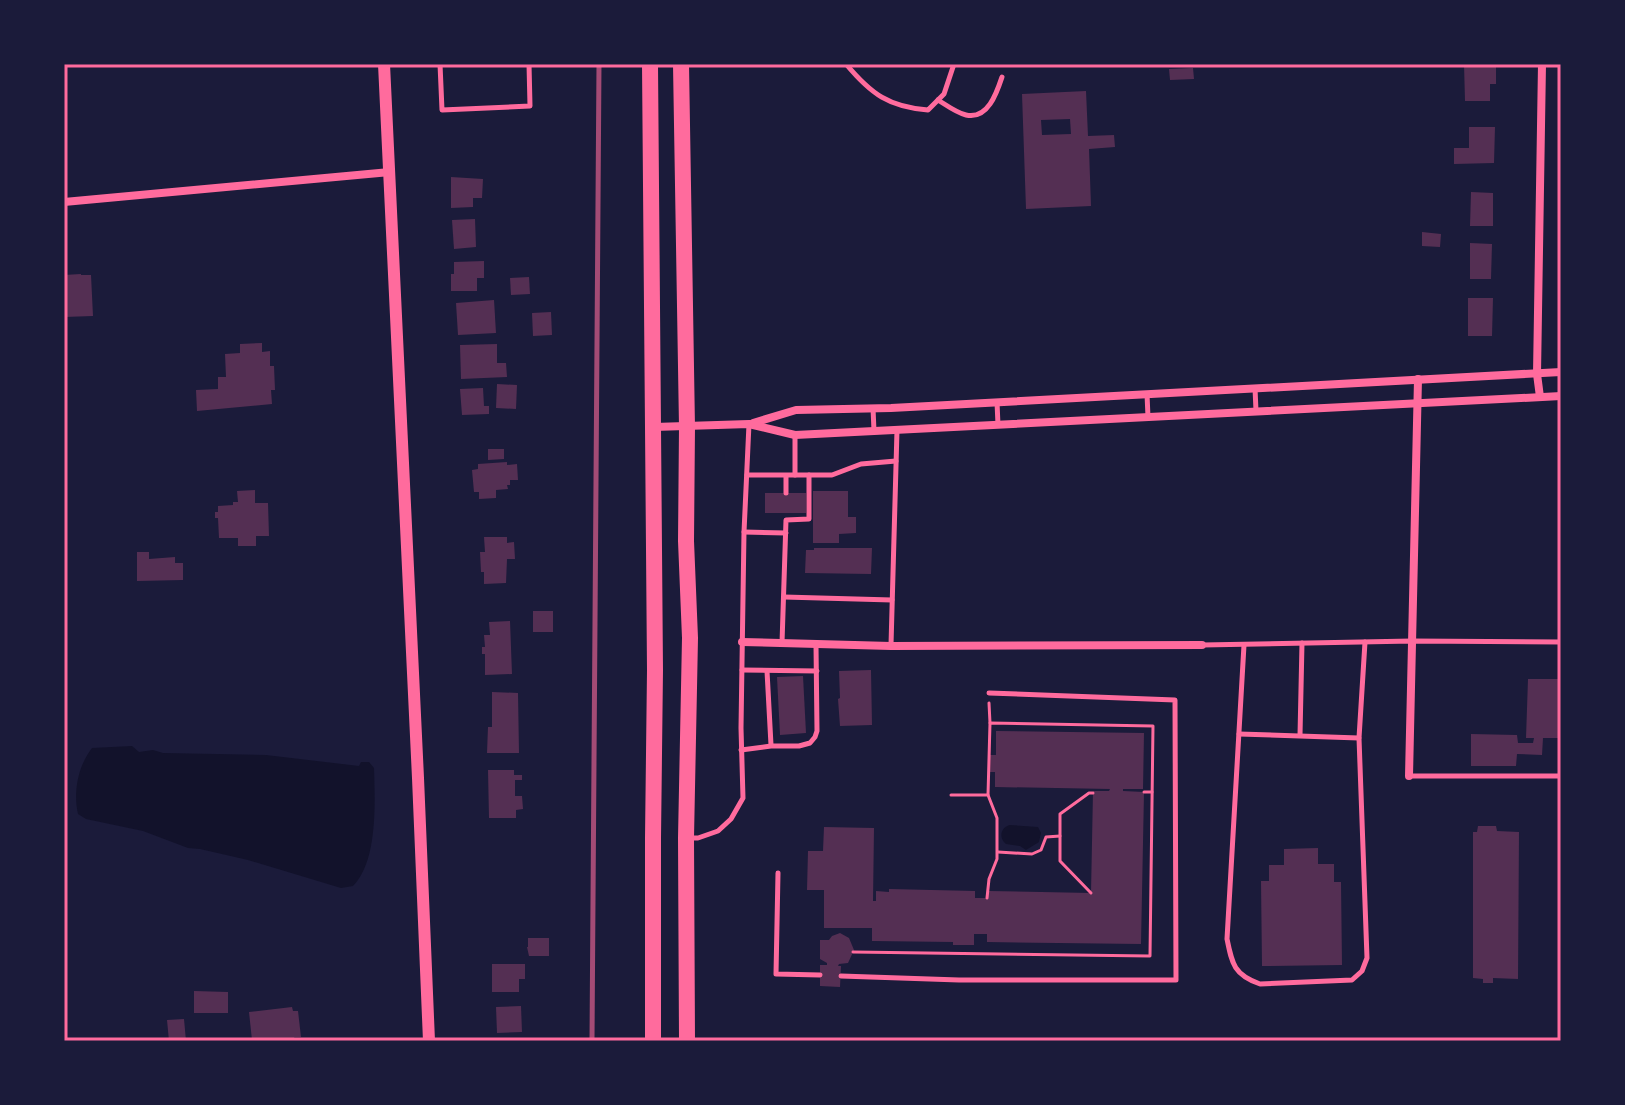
<svg xmlns="http://www.w3.org/2000/svg" width="1625" height="1105" viewBox="0 0 1625 1105" font-family="'Space Grotesk',sans-serif">
<rect width="100%" height="100%" fill="#1b1b3a"/>
<g fill="#12122b">
<path d="M132,746L139,752L153,750L163,753L266,755L359,766L361,762H369L374,768C375,802 378,861 353,886L341,888L248,860L200,849L188,848L143,831L86,819L78,814C73,792 78,766 92,748Z"/>
<path d="M1010,825L1038,827L1041,833L1039,842L1026,850L1020,846L1006,844C998,838 1001,827 1010,825Z"/>
</g>
<g fill="#542f53" fill-rule="evenodd">
<polygon points="1464,64 1496,64 1496,84 1490,84 1490,101 1465,101"/>
<polygon points="1193,68 1194,79 1170,80 1169,69"/>
<path d="M1086,91L1088,136L1114,135L1115,147L1089,149L1091,206L1026,209L1022,94ZM1070,119L1071,134L1042,135L1041,120Z"/>
<polygon points="1469,127 1495,127 1494,163 1454,164 1454,148 1469,148"/>
<polygon points="451,177 483,179 482,198 473,198 473,207 451,208"/>
<polygon points="1471,192 1493,193 1493,226 1470,226"/>
<polygon points="475,219 476,247 454,249 452,220"/>
<polygon points="1422,232 1441,234 1440,247 1422,246"/>
<polygon points="1470,243 1492,244 1491,279 1470,279"/>
<polygon points="484,261 484,278 477,278 477,291 451,291 451,274 454,274 454,262"/>
<polygon points="81,274 81,275 91,275 93,316 64,317 64,275"/>
<polygon points="529,277 530,294 511,295 510,278"/>
<polygon points="1468,298 1493,298 1492,336 1468,336"/>
<polygon points="494,300 496,333 458,335 456,303"/>
<polygon points="551,312 552,335 533,336 532,313"/>
<polygon points="262,343 262,352 270,351 270,366 274,366 275,390 271,390 272,404 197,411 196,390 218,389 218,377 226,377 225,354 240,353 240,344"/>
<polygon points="497,344 497,363 506,363 507,377 461,379 460,345"/>
<polygon points="497,384 517,385 516,409 496,408"/>
<polygon points="483,388 484,406 489,406 489,414 462,415 460,389"/>
<polygon points="488,449 504,449 504,459 488,460"/>
<polygon points="507,462 507,465 517,464 518,480 510,480 510,485 507,485 508,489 496,490 496,498 479,499 479,492 474,492 472,470 478,469 478,464"/>
<polygon points="255,490 255,503 268,503 269,536 256,536 256,546 238,546 238,538 219,538 218,518 215,518 215,512 218,512 218,506 233,505 233,502 238,502 237,491"/>
<polygon points="813,491 848,491 848,517 856,517 856,533 839,534 839,543 813,543"/>
<rect x="765" y="493" width="41" height="20"/>
<polygon points="484,537 507,537 507,543 514,542 515,559 507,559 506,583 484,584 484,572 481,572 480,552 485,552"/>
<polygon points="814,548 872,548 871,574 805,573 806,550 814,550"/>
<polygon points="137,552 149,552 149,559 175,557 175,563 183,563 183,580 137,581"/>
<rect x="533" y="611" width="20" height="21"/>
<polygon points="510,621 512,674 485,675 485,654 482,654 482,647 485,647 484,635 490,635 489,622"/>
<polygon points="871,670 872,725 840,726 838,699 840,698 839,671"/>
<polygon points="803,676 806,733 780,735 777,677"/>
<polygon points="1528,679 1561,679 1561,738 1543,738 1542,755 1517,754 1516,766 1471,766 1471,734 1517,735 1518,743 1533,743 1534,738 1526,738"/>
<polygon points="492,692 518,693 519,753 487,753 488,727 492,727"/>
<polygon points="996,731 1144,733 1143,789 1123,789 1123,791 1144,792 1141,944 987,942 987,934 974,934 974,945 953,945 953,942 872,941 872,928 824,928 824,890 807,890 808,851 823,851 824,827 874,828 873,901 876,901 876,891 889,892 889,889 975,891 975,898 988,898 988,891 1091,893 1093,791 1109,791 1110,789 995,787 995,772 990,772 990,755 996,755"/>
<polygon points="488,770 514,770 514,775 522,775 522,780 515,780 515,796 522,796 523,809 516,810 516,818 489,818"/>
<polygon points="1478,826 1496,826 1497,831 1519,832 1518,979 1493,978 1493,983 1483,983 1483,979 1473,978 1473,832 1477,832"/>
<polygon points="1318,848 1318,864 1334,864 1334,882 1341,882 1342,965 1262,966 1261,881 1269,881 1269,865 1284,865 1284,849"/>
<polygon points="840,933 849,938 854,950 848,963 839,964 838,966 841,966 840,987 820,986 820,965 827,965 827,963 820,959 820,940 829,940 832,936"/>
<polygon points="528,938 549,938 549,956 529,956 527,947 528,947"/>
<polygon points="492,964 525,964 525,979 519,979 519,992 492,992"/>
<polygon points="194,991 228,992 228,1013 194,1013"/>
<polygon points="521,1006 522,1032 497,1033 496,1007"/>
<polygon points="292,1007 293,1011 298,1011 301,1037 294,1037 295,1039 274,1041 260,1041 260,1039 252,1040 249,1012"/>
<polygon points="184,1019 186,1041 169,1041 167,1020"/>
</g>
<g fill="none" stroke-linecap="round" stroke-linejoin="round">
<g stroke="#ff6b9d" stroke-width="3">
<polyline points="989,703 990,723"/>
<polyline points="1144,792 1152,792"/>
<polyline points="951,795 988,795 997,818 997,859 989,879 987,898"/>
<polyline points="998,852 1032,854 1041,850 1046,837 1060,836"/>
<polyline points="1091,893 1060,861 1060,814 1089,793 1093,793"/>
<polyline points="853,952 1150,956 1153,726 990,723 988,795"/>
</g>
<g stroke="#ff6b9d" stroke-width="5">
<polyline points="440,64 442,110 530,106 529,64"/>
<path d="M846,64C871,94 889,107 928,110L944,94L954,64"/>
<path d="M938,100C946,105 957,113 966,115C988,120 997,92 1002,77"/>
<polyline points="1255,388 1256,411"/>
<polyline points="1147,394 1148,417"/>
<polyline points="997,402 998,425"/>
<polyline points="873,408 874,431"/>
<polyline points="747,475 795,475 795,435"/>
<polyline points="795,475 832,475 861,464 896,461"/>
<polyline points="786,493 786,476"/>
<polyline points="744,532 786,533"/>
<polyline points="784,597 892,600"/>
<polyline points="782,643 786,520 809,519 809,475"/>
<polyline points="891,645 897,430"/>
<polyline points="1202,645 1412,641 1561,642"/>
<path d="M1244,645L1227,939C1232,964 1234,975 1260,984L1352,980L1362,971L1367,958L1359,738L1365,642"/>
<polyline points="742,670 817,671"/>
<polyline points="767,671 771,745"/>
<polyline points="1239,734 1359,738"/>
<polyline points="1300,735 1302,643"/>
<polyline points="741,750 771,746 799,746 810,743 815,737 817,731 816,645"/>
<polyline points="1409,776 1561,776"/>
<polyline points="687,838 698,838 718,831 731,819 743,798 741,728 744,532 749,424"/>
<polyline points="778,873 776,974 820,975"/>
<polyline points="841,976 959,980 1176,980 1175,700 989,693"/>
</g>
<g stroke="#ff6b9d" stroke-width="8">
<polyline points="64,202 390,172"/>
<polyline points="1540,397 1537,374 1542,64"/>
<polyline points="753,423 796,410 891,408 1561,372"/>
<polyline points="654,427 749,424 795,435 1561,396"/>
<polyline points="742,642 891,646 1202,645"/>
<polyline points="1409,776 1418,379"/>
</g>
<polyline stroke="#ff6b9d" stroke-width="12" points="384,64 418,778 429,1041"/>
<g stroke="#ff6b9d" stroke-width="16">
<polyline points="650,64 655,670 653,838 653,1041"/>
<polyline points="681,64 687,427 686,541 690,638 686,838 687,1041"/>
</g>
<polyline stroke="#a44b75" stroke-width="5" points="592,1041 599,64"/>
</g>
<rect width="1625" height="1105" fill="none" stroke="#1b1b3a" stroke-width="132"/>
<rect x="66" y="66" width="1493" height="973" fill="none" stroke="#ff6b9d" stroke-width="3"/>
</svg>
